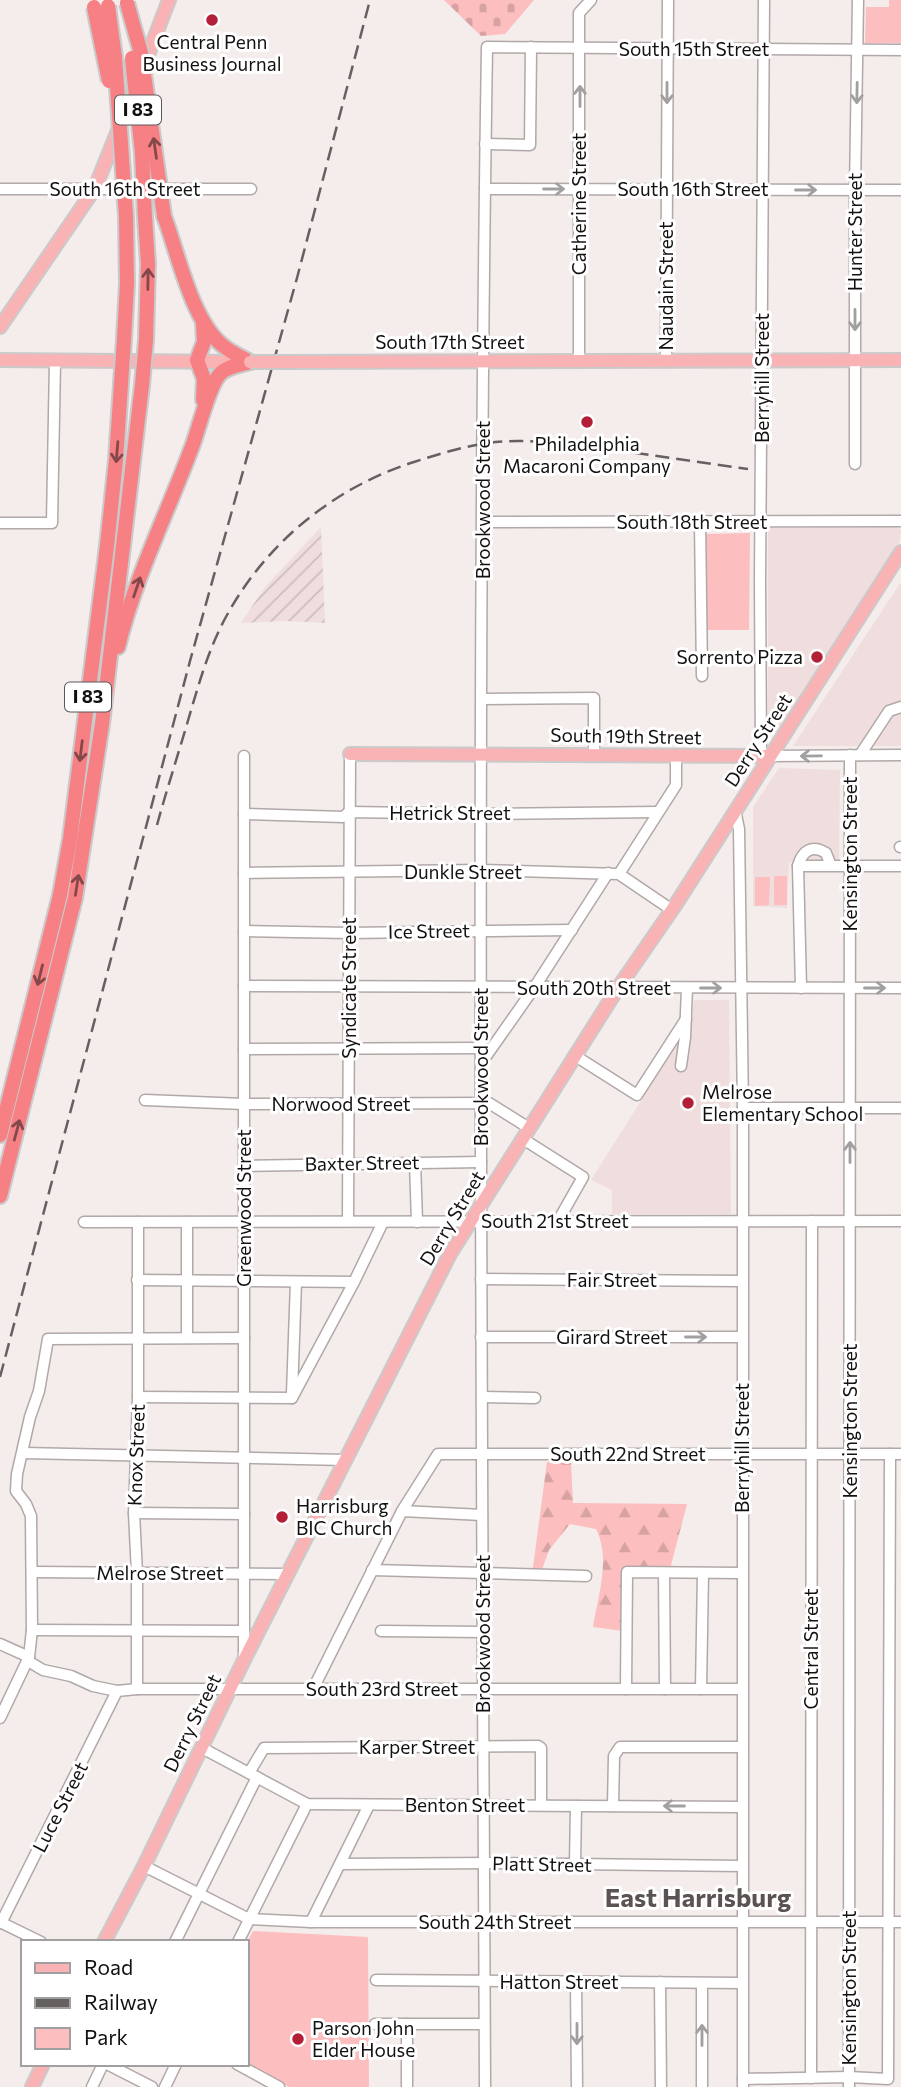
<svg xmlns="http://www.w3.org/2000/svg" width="901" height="2087" viewBox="0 0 901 2087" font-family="Commissioner,sans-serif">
<defs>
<pattern id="industrial-furrows" width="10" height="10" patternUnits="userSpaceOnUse" patternTransform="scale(1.75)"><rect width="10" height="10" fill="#f0dede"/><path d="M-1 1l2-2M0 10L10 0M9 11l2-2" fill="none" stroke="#cdbdbd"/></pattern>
<pattern id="forest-firs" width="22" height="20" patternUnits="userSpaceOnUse" patternTransform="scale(1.75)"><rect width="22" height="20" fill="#fcbebe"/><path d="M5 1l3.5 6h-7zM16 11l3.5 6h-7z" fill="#d7a2a2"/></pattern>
<pattern id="cemetery-stones" width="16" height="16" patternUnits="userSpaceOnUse" patternTransform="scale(1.75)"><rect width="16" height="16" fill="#fcbebe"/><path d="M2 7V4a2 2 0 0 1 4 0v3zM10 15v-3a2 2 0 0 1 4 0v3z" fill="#d7a2a2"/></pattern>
</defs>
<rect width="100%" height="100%" fill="#f5ecec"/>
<g fill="#f0dede">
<polygon points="897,527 901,530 900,541 776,733 768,734 768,531 770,528"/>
<polygon points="901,582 901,746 793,746"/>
<polygon points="779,768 840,770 839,863 789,862 787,908 753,906 753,807"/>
<polygon points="694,1000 729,1000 731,1214 612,1214 612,1190 591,1180 677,1044 691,1031"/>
</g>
<polygon fill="url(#industrial-furrows)" points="321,527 325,623 285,621 241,623 265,587"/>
<g fill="#fcbebe">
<polygon points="889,0 901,0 901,43 865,43 866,7 889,7"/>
<polygon points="750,533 749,630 704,630 705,534"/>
<rect x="774" y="876" width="13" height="29"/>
<polygon points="755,877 770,877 769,905 755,906"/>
<polygon points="253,1931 368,1937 369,2087 289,2087 244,2064 247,2064 247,1943"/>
</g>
<path fill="url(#forest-firs)" d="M547,1462L571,1463L573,1503L687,1504L670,1569L625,1570L623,1631L593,1627C598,1596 611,1558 596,1529L570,1524L549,1550L540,1575H532Z"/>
<polygon fill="url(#cemetery-stones)" points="444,0 534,0 505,34 481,36"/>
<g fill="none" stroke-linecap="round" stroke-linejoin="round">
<g stroke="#b1a8a8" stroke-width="13">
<g id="minor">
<polyline points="485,144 530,145 531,47"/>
<polyline points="0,189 251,189"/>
<polyline points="485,189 901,190"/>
<polyline points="579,360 579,13 591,0"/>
<polyline points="666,361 668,0"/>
<polyline points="855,464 855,190 858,0"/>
<polyline points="483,522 901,521"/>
<polyline points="700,522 702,676"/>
<polyline points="0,523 52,523 55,361"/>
<polyline points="482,699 594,698 594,755"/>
<polyline points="860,755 889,711 901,707"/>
<polyline points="761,756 760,581 764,0"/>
<polyline points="769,756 901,755"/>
<polyline points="735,810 739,829 743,1108 743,2087"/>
<polyline points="244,814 343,817 349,812 482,814 658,812"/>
<polyline points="900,847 901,847"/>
<polyline points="798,866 801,988"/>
<path d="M831,866L826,853C812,844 802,851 798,866H900"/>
<polyline points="244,873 482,870 619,874 672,910"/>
<polyline points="619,874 676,785 676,756"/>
<polyline points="244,931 349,933 572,930"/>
<polyline points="244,986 901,988"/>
<polyline points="244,1049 481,1048"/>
<polyline points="577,1057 637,1095 686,1019"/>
<polyline points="482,1062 534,988 608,873"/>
<polyline points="681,1066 685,1037 687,988"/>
<polyline points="145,1100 244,1104 489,1103 529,1128"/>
<polyline points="743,1108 901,1108"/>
<polyline points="523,1139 583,1177 558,1221"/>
<polyline points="415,1162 417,1222"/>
<polyline points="244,1166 481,1162"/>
<polyline points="348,1221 350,754"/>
<polyline points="84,1222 901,1221"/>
<polyline points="481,1279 742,1281"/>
<polyline points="137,1280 354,1282"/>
<polyline points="481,1337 742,1337"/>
<polyline points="187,1338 187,1222"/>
<polyline points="292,1393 296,1282"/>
<polyline points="138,1397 292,1398"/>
<polyline points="482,1397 535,1398"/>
<polyline points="292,1398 354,1282 383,1222"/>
<polyline points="23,1453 346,1460"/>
<polyline points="402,1511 482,1515"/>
<polyline points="134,1513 244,1514"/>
<polyline points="372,1570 586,1576"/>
<polyline points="32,1572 288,1574"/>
<polyline points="664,1573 665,1689"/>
<polyline points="32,1630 244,1631"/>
<polyline points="381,1631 483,1632"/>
<polyline points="0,1644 29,1657"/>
<polyline points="244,1658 244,756"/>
<polyline points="28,1661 43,1670 71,1676 93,1686 117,1691 137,1689 742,1689"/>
<polyline points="137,1689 137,1573 134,1513 138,1397 138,1222"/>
<polyline points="313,1689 402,1511 438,1454 901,1454"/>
<polyline points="626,1689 627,1572 742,1573"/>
<polyline points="701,1689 703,1573"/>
<polyline points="0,1718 29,1657 32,1630 31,1516 26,1504 16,1491 17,1474 30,1417 39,1391 48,1339 244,1338"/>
<polyline points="202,1748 307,1804 742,1807"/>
<polyline points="249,1773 264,1748 538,1746 541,1748 541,1805"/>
<polyline points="613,1806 614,1756 620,1747 742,1747"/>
<polyline points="341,1864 493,1863 742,1866"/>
<polyline points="575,1864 576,1806"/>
<polyline points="144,1866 249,1919 311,1922 901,1922"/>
<polyline points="0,1922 41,1942"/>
<polyline points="311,1922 369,1805"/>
<polyline points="1,1923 117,1691"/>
<polyline points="175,1942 257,1777"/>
<polyline points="238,1942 307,1804"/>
<polyline points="376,1980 742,1983"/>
<polyline points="576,1982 577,2087"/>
<polyline points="660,1982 661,2087"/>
<polyline points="375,2024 484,2024"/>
<polyline points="107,2064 152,2087"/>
<polyline points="237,2064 279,2087"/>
<polyline points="811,2078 812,1221"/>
<polyline points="743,2079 849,2077 888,2079 890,1454"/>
<polyline points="92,2087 103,2064"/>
<polyline points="165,2087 176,2064"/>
<polyline points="407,2087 407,2024"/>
<path d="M485,2087C482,1407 476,727 487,47L901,50"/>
<polyline points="702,2087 702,1983"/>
<polyline points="849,2087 850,755"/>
</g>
</g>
<g stroke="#cbcaca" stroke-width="16">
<g id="major">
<polyline points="143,68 169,0"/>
<polyline points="0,327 95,188 135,88"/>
<polyline points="0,360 243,362"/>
<polyline points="289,362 901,360"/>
<polyline points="350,754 769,756"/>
<polyline points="104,1942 144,1866 244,1660 450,1254 618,988 676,904 901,552"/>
<polyline points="32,2087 43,2064"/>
</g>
</g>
<g stroke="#cbcaca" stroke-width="18">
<g id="highway">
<path d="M164,216C178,253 191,319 222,345C230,352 241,357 250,362"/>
<polyline points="145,217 148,264 146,340"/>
<polyline points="203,323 204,342 197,360 204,379 203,400"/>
<polyline points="124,339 127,284 126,216"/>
<path d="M118,647C135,577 168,512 193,444C199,428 209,385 220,374C227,366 241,365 250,362"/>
<polyline points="0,1135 60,895 70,839 107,546 116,460 121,384"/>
<polyline points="0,1196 75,898 102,724 142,385"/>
</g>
</g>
<use href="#minor" stroke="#fff" stroke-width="10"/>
<use href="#major" stroke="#fab3b5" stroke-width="12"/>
<use href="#highway" stroke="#f78084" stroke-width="14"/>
<g stroke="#666161" stroke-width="2.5" stroke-dasharray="14 7" stroke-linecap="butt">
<path d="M157,825C166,792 177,758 187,724C198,687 208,649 227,615C267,542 335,487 414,462C448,451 481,441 517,441C552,441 587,446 622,451C664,457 706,463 748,469"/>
<polyline points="0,1377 190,661 297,278 370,0"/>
</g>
<g stroke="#cbcaca" stroke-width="16" stroke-linecap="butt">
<polyline id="major-bridge" points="250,362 289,362"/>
</g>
<g stroke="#cbcaca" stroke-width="18" stroke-linecap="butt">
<g id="highway-bridge">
<polyline points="127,3 141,53 164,216"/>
<polyline points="108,6 115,58 126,216"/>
<polyline points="94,7 109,81"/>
<polyline points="132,58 142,153 145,217"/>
<polyline points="121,384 124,339"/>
<polyline points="142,385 146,340"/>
</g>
</g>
<use href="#major-bridge" stroke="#fab3b5" stroke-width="12"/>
<use href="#highway-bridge" stroke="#f78084" stroke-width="14"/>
</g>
<defs><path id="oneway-shaft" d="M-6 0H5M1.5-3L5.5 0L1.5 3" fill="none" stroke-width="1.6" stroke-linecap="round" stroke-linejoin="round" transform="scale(1.75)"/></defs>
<g stroke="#a19f9f">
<use href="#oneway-shaft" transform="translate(667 93) rotate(90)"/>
<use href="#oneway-shaft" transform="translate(857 93) rotate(91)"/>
<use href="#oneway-shaft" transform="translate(580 96) rotate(-90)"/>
<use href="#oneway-shaft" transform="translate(554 189)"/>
<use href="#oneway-shaft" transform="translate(806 190)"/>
<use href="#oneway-shaft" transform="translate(855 320) rotate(90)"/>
<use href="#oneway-shaft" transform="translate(811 756) rotate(179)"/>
<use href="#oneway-shaft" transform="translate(711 988)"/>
<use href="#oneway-shaft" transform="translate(875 988)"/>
<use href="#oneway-shaft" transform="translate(850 1152) rotate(-90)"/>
<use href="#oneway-shaft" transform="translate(696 1337)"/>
<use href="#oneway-shaft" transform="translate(674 1806) rotate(-180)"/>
<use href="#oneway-shaft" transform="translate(577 2034) rotate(90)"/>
<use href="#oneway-shaft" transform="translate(702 2035) rotate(-90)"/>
</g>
<g stroke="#85484a">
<use href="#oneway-shaft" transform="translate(155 148) rotate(-98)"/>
<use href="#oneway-shaft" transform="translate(148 279) rotate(-89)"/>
<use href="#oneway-shaft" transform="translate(117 452) rotate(95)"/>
<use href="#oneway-shaft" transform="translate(137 587) rotate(-71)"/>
<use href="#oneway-shaft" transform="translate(81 751) rotate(97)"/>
<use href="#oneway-shaft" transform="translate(77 885) rotate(-81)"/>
<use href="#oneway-shaft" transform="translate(40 975) rotate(104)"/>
<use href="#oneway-shaft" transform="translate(17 1130) rotate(-75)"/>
</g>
<g fill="#b21f37" stroke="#fff" stroke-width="2.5">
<circle cx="212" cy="20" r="7"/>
<circle cx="587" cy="422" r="7"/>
<circle cx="817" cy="657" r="7"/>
<circle cx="688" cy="1103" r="7"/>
<circle cx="282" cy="1517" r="7"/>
<circle cx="298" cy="2039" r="7"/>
</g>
<g text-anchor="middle" stroke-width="6" stroke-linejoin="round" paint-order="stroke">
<g fill="#fff" stroke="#5a5858" stroke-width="2">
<rect x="115" y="95.5" width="46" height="29" rx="5"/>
<rect x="65" y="682.5" width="46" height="29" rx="5"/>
</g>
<g font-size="18" font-weight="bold" fill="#131010">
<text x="138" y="116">I 83</text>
<text x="88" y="703">I 83</text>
</g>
<g font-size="19" fill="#131010" stroke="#fff" text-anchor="start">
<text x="212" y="49" text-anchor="middle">Central Penn<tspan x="212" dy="22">Business Journal</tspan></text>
<text x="587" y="451" text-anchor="middle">Philadelphia<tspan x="587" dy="22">Macaroni Company</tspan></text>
<text x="803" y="664" text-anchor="end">Sorrento Pizza</text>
<text x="702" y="1099">Melrose<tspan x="702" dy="22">Elementary School</tspan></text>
<text x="296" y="1513">Harrisburg<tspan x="296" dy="22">BIC Church</tspan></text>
<text x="312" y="2035">Parson John<tspan x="312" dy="22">Elder House</tspan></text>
</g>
<g font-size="19" fill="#131010" stroke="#fff">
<text x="694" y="56">South 15th Street</text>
<text x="125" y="196">South 16th Street</text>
<text x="693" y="196">South 16th Street</text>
<text transform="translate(579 204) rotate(-90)" y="7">Catherine Street</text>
<text transform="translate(855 232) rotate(-90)" y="7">Hunter Street</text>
<text transform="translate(666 286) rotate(-90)" y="7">Naudain Street</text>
<text x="450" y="349">South 17th Street</text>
<text transform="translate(762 378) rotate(-90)" y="7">Berryhill Street</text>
<text transform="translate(483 500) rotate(-90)" y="7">Brookwood Street</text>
<text x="692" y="529">South 18th Street</text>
<text transform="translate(626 736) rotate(1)" y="7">South 19th Street</text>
<text transform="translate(758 740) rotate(-57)" y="7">Derry Street</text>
<text x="450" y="820">Hetrick Street</text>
<text transform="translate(850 854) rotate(-90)" y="7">Kensington Street</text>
<text x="463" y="879">Dunkle Street</text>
<text transform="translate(429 931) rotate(-1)" y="7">Ice Street</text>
<text transform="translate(349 988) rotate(-90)" y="7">Syndicate Street</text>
<text x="594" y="995">South 20th Street</text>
<text transform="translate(481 1067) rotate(-90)" y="7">Brookwood Street</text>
<text x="341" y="1111">Norwood Street</text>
<text transform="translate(362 1163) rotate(-1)" y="7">Baxter Street</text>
<text transform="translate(244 1208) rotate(-90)" y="7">Greenwood Street</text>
<text transform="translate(452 1218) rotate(-59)" y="7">Derry Street</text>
<text x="555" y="1228">South 21st Street</text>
<text x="612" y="1287">Fair Street</text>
<text x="612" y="1344">Girard Street</text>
<text transform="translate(850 1421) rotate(-90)" y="7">Kensington Street</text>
<text transform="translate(742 1448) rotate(-90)" y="7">Berryhill Street</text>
<text x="628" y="1461">South 22nd Street</text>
<text transform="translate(136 1455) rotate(-88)" y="7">Knox Street</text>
<text x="160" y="1580">Melrose Street</text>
<text transform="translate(483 1634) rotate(-90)" y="7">Brookwood Street</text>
<text transform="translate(811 1649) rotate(-90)" y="7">Central Street</text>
<text x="382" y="1696">South 23rd Street</text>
<text transform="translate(192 1723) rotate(-64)" y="7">Derry Street</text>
<text x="417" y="1754">Karper Street</text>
<text x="465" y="1812">Benton Street</text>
<text transform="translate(60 1807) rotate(-63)" y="7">Luce Street</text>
<text transform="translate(542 1864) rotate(1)" y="7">Platt Street</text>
<text x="495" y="1929">South 24th Street</text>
<text x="559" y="1989">Hatton Street</text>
<text transform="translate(849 1988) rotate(-90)" y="7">Kensington Street</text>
</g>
<g font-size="26" font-weight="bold" fill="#5b5353" stroke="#fff">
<text x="698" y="1907">East Harrisburg</text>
</g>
</g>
<rect x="21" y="1940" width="228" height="126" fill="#ffffff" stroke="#a19f9f" stroke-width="2"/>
<rect x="35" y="1963" width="35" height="10" fill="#fab3b5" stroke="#a19f9f" stroke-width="2"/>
<text x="84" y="1975" font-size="21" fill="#131010">Road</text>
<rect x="35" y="1998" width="35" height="10" fill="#666161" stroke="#a19f9f" stroke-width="2"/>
<text x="84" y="2010" font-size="21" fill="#131010">Railway</text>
<rect x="35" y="2028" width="35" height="21" fill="#fcbebe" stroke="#a19f9f" stroke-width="2"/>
<text x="84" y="2045" font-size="21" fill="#131010">Park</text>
</svg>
